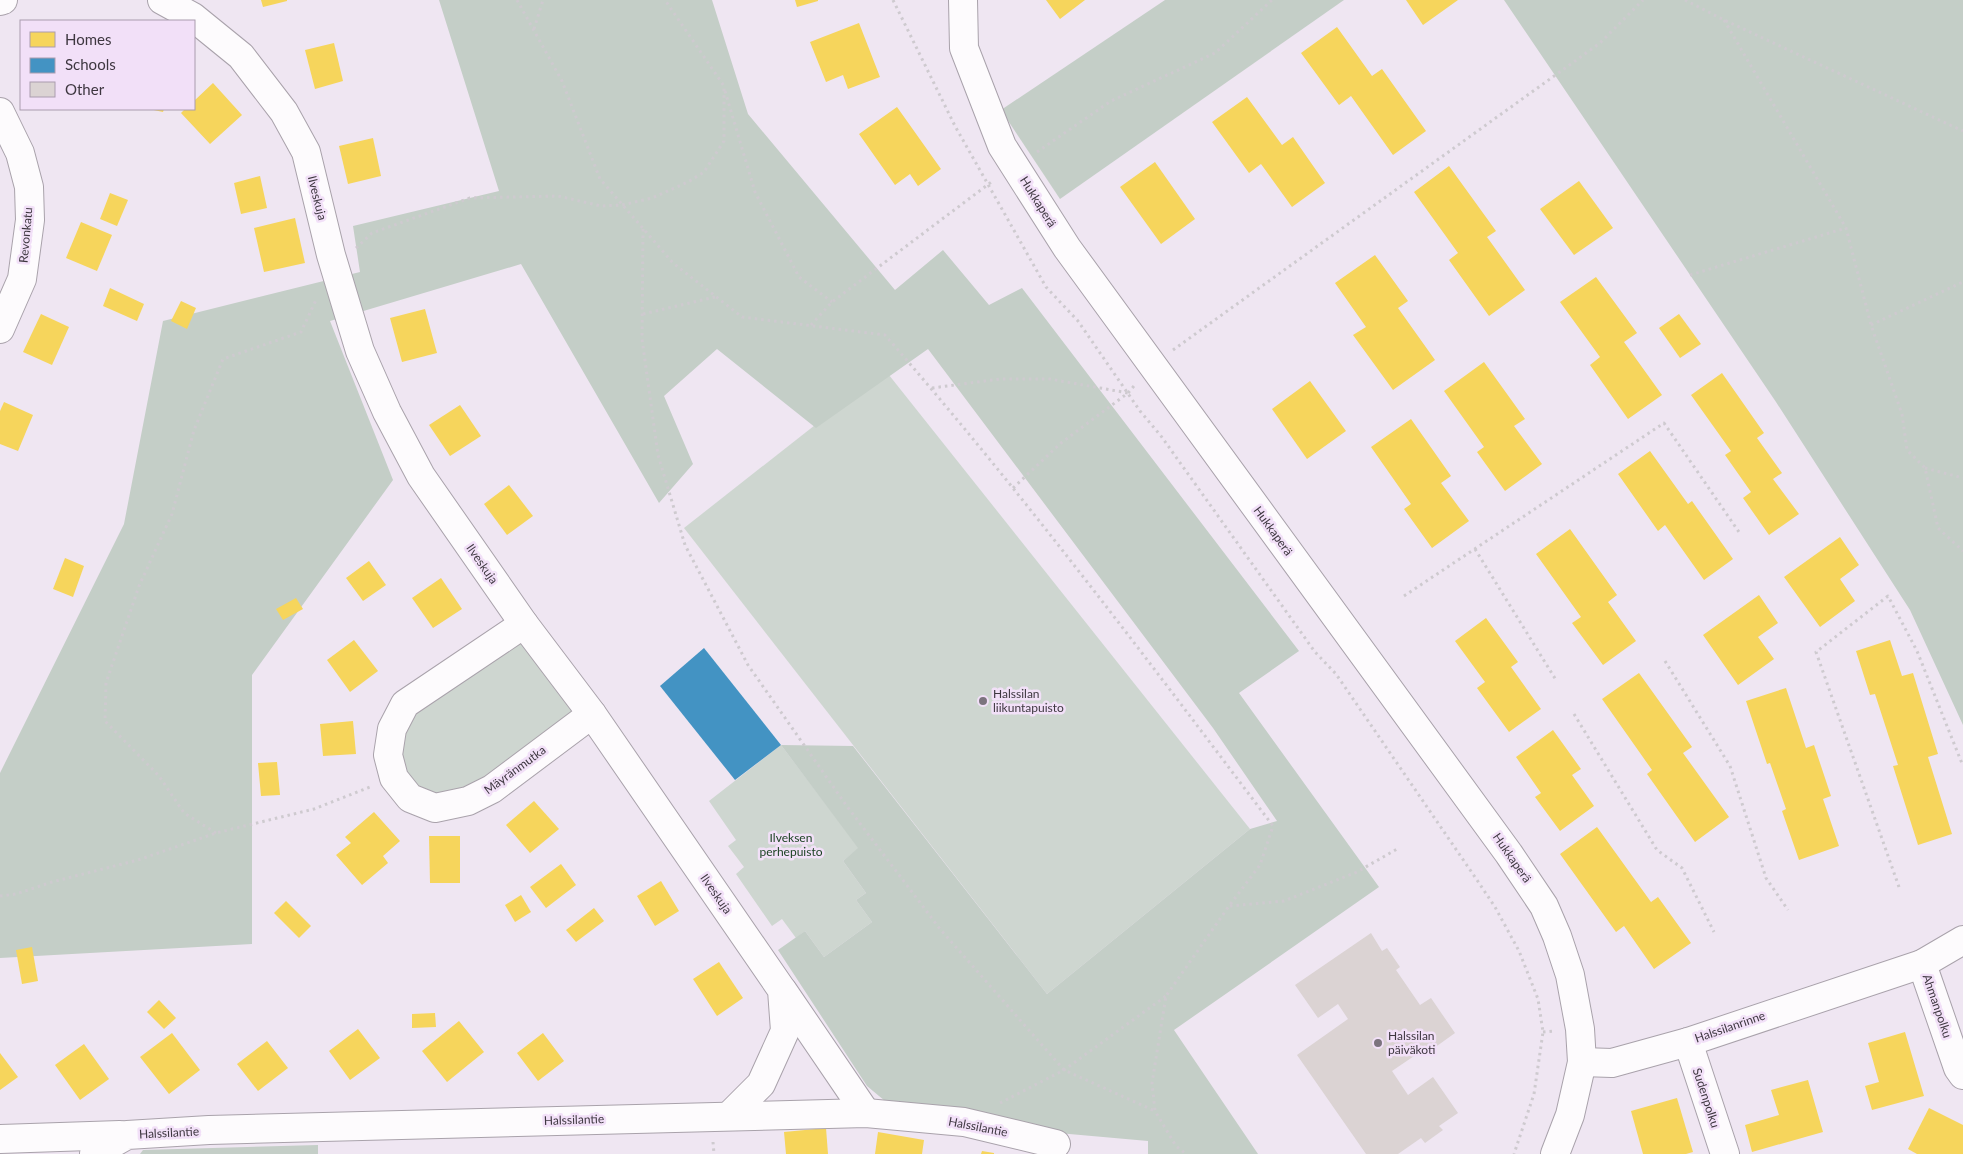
<svg xmlns="http://www.w3.org/2000/svg" width="1963" height="1154" viewBox="0 0 1963 1154" font-family="Lato,sans-serif">
<rect width="100%" height="100%" fill="#efe6f2"/>
<g fill="#ced6d0">
<polygon points="885,370 1250,829 1047,994 684,528"/>
<polygon points="524,624 592,714 492,789 410,798 392,729"/>
<polygon points="781,745 859,848 843,861 866,893 856,900 872,922 824,957 805,931 796,938 782,919 772,926 736,874 744,867 728,846 736,840 709,801"/>
</g>
<g fill="#c4cec7">
<polygon points="439,0 712,0 748,114 895,290 943,250 989,305 1022,288 1299,651 1239,693 1379,887 1174,1030 1258,1154 1148,1154 1148,1141 1013,1129 885,1101 867,1086 778,950 805,931 824,957 872,922 856,900 866,893 843,861 858,848 781,745 853,746 1047,994 1250,829 1277,821 1213,728 928,349 816,428 717,349 664,396 693,464 659,503 521,264 330,321 393,480 252,675 252,944 0,958 0,773 124,524 163,321 360,272 353,226 499,191"/>
<polygon points="1165,0 1344,0 1060,199 1001,110"/>
<polygon points="1504,0 1963,0 1963,725 1910,610 1776,402"/>
<polygon points="318,1145 318,1154 140,1154 143,1150"/>
</g>
<g fill="#f6d55c">
<polygon points="261,0 287,0 287,1 263,7"/>
<polygon points="795,0 818,0 818,1 797,7"/>
<polygon points="1046,0 1085,0 1060,19"/>
<polygon points="1406,0 1458,0 1423,25"/>
<polygon points="859,23 880,77 848,89 843,75 826,82 810,42"/>
<polygon points="1337,27 1372,76 1382,69 1426,131 1393,155 1351,96 1339,105 1301,53"/>
<polygon points="334,43 343,81 315,89 305,50"/>
<polygon points="213,83 242,115 210,144 181,113 185,109 194,109 194,101"/>
<polygon points="1247,97 1282,145 1293,137 1325,183 1292,207 1261,164 1249,173 1212,122"/>
<polygon points="897,107 941,169 918,186 910,174 895,185 859,134"/>
<polygon points="149,109 164,109 163,112"/>
<polygon points="373,138 381,176 348,184 339,146"/>
<polygon points="1155,162 1195,219 1161,244 1120,187"/>
<polygon points="1449,166 1496,231 1487,237 1525,290 1489,316 1449,260 1458,253 1414,192"/>
<polygon points="260,176 267,208 241,214 234,183"/>
<polygon points="1579,181 1613,228 1574,255 1540,209"/>
<polygon points="110,193 128,200 117,226 100,219"/>
<polygon points="295,218 305,263 264,272 254,228"/>
<polygon points="81,222 112,235 97,271 66,258"/>
<polygon points="1375,255 1408,301 1398,308 1435,360 1393,390 1353,335 1366,327 1335,283"/>
<polygon points="1596,277 1637,333 1624,342 1662,395 1628,419 1590,365 1600,357 1560,302"/>
<polygon points="110,288 144,304 137,321 103,306"/>
<polygon points="181,301 196,308 187,329 171,321"/>
<polygon points="425,309 437,353 402,362 390,318"/>
<polygon points="41,314 69,327 52,365 23,352"/>
<polygon points="1679,314 1701,344 1680,358 1659,328"/>
<polygon points="1484,362 1525,419 1514,426 1542,464 1505,491 1477,452 1484,447 1444,391"/>
<polygon points="1722,373 1764,433 1757,438 1782,473 1773,479 1799,514 1769,535 1743,498 1751,492 1725,455 1731,451 1691,395"/>
<polygon points="1310,381 1346,431 1307,459 1272,409"/>
<polygon points="4,402 33,415 18,451 0,444 0,411"/>
<polygon points="460,405 481,436 450,456 429,425"/>
<polygon points="1411,419 1451,476 1441,483 1469,521 1432,548 1404,509 1411,504 1371,447"/>
<polygon points="1650,451 1688,504 1692,501 1733,559 1704,580 1665,525 1658,531 1618,474"/>
<polygon points="509,485 533,516 507,535 484,504"/>
<polygon points="1570,529 1617,595 1608,602 1636,641 1603,665 1572,623 1581,617 1536,554"/>
<polygon points="1840,537 1859,565 1840,579 1855,601 1820,627 1784,577"/>
<polygon points="65,558 84,566 73,597 53,589"/>
<polygon points="369,561 386,585 363,601 346,578"/>
<polygon points="441,578 462,609 433,628 412,598"/>
<polygon points="1759,595 1778,623 1758,637 1774,659 1738,685 1703,635"/>
<polygon points="296,598 303,609 283,620 276,609"/>
<polygon points="1486,618 1518,662 1511,667 1541,709 1509,732 1477,688 1485,682 1455,641"/>
<polygon points="354,640 378,671 350,692 327,660"/>
<polygon points="1890,640 1902,676 1913,673 1938,754 1928,757 1952,834 1918,845 1893,766 1898,765 1875,694 1870,695 1856,651"/>
<polygon points="1639,673 1692,747 1683,753 1729,817 1695,842 1647,774 1652,770 1602,699"/>
<polygon points="1786,688 1806,748 1814,745 1831,796 1823,799 1839,846 1799,860 1782,811 1786,809 1770,763 1767,764 1746,701"/>
<polygon points="353,721 356,754 323,756 320,724"/>
<polygon points="1553,730 1581,769 1572,775 1594,806 1560,831 1535,797 1541,793 1516,757"/>
<polygon points="277,762 280,795 261,796 258,763"/>
<polygon points="534,801 559,829 530,853 506,825"/>
<polygon points="374,812 400,841 383,856 388,863 362,885 336,855 351,843 345,837"/>
<polygon points="1597,827 1651,902 1658,897 1691,943 1654,969 1624,926 1616,932 1560,854"/>
<polygon points="429,836 460,836 460,883 430,883"/>
<polygon points="561,864 576,885 546,908 530,887"/>
<polygon points="661,881 679,911 655,926 637,896"/>
<polygon points="521,895 531,912 515,922 505,905"/>
<polygon points="286,901 311,926 299,938 274,913"/>
<polygon points="594,908 604,921 576,942 566,930"/>
<polygon points="32,947 38,981 22,984 16,950"/>
<polygon points="719,962 743,998 717,1016 693,979"/>
<polygon points="159,1000 176,1018 164,1029 147,1012"/>
<polygon points="435,1013 436,1027 412,1028 412,1014"/>
<polygon points="459,1021 484,1052 447,1082 422,1051"/>
<polygon points="358,1029 380,1058 350,1080 329,1051"/>
<polygon points="1905,1032 1924,1096 1872,1110 1865,1086 1879,1082 1868,1043"/>
<polygon points="172,1033 200,1070 169,1094 140,1057"/>
<polygon points="543,1033 564,1061 538,1081 517,1053"/>
<polygon points="267,1041 288,1068 258,1091 237,1064"/>
<polygon points="84,1044 109,1079 80,1100 55,1065"/>
<polygon points="0,1053 18,1077 0,1090"/>
<polygon points="1808,1080 1823,1132 1752,1152 1745,1125 1779,1115 1771,1090"/>
<polygon points="1677,1098 1693,1152 1686,1154 1643,1154 1631,1111"/>
<polygon points="1929,1108 1963,1125 1963,1154 1917,1154 1908,1149"/>
<polygon points="826,1128 828,1154 786,1154 784,1132"/>
<polygon points="878,1132 924,1140 922,1154 875,1154"/>
<polygon points="982,1151 994,1153 994,1154 981,1154"/>
</g>
<polygon fill="#4393c3" points="704,648 781,745 735,780 660,686"/>
<polygon fill="#dbd3d3" points="1371,933 1382,951 1387,948 1400,967 1396,970 1420,1005 1431,998 1455,1033 1423,1056 1420,1052 1392,1071 1408,1095 1433,1077 1458,1113 1439,1126 1443,1130 1425,1143 1421,1138 1398,1154 1366,1154 1297,1055 1348,1019 1338,1004 1318,1018 1295,985"/>
<g fill="none" stroke-linecap="round" stroke-linejoin="round">
<g stroke="#a9a2ab" stroke-width="30">
<g id="street">
<polyline points="0,112 20,153 29,187 30,220 22,279 0,329"/>
<polyline points="524,624 405,704 392,729 388,755 394,778 410,798 435,808 468,801 492,789 592,714 782,990 785,1031 761,1084 729,1116"/>
<polyline points="1922,964 1958,1068 1963,1075"/>
<polyline points="783,991 866,1113"/>
<polyline points="1688,1042 1725,1154"/>
<polyline points="1582,1062 1612,1063 1688,1042 1922,964 1963,940"/>
<polyline points="0,1139 120,1135"/>
<polyline points="94,1154 127,1135 209,1130 866,1113 964,1122 1056,1144"/>
</g>
</g>
<g stroke="#a9a2ab" stroke-width="30">
<g id="secondary">
<polyline points="162,0 193,17 241,56 284,112 306,152 331,255 360,351 387,412 421,476 524,624 592,714"/>
<polyline points="963,0 964,48 1002,146 1067,248 1509,854 1544,906 1557,936 1570,975 1580,1029 1582,1062 1570,1115 1555,1154"/>
<polyline points="0,1 3,0"/>
</g>
</g>
<g stroke="#cecacf" stroke-width="3" stroke-dasharray="2.5 4" stroke-linecap="butt">
<path d="M517,0L562,81L600,179L673,263L742,317L885,335C1022,492 1147,659 1273,826L1260,865L1229,906L1166,996L1152,1083L1155,1111L1176,1146L1186,1154"/>
<polyline points="893,0 955,126 1046,287 1078,321 1140,411 1161,436 1315,652 1336,674 1477,880 1495,907 1519,951 1538,999 1543,1032 1534,1094 1514,1154"/>
<polyline points="1685,0 1724,20 1963,131"/>
<polyline points="1724,20 1846,228 1871,325 1902,414 1907,450 1925,468 1938,528 1963,551"/>
<polyline points="534,29 543,0"/>
<polyline points="725,91 755,192 799,277 832,302"/>
<polyline points="1037,152 1111,101 1215,53 1272,0"/>
<polyline points="643,229 642,339 658,455 685,545 748,665 846,805 940,929 1064,1070 1155,1111"/>
<polyline points="356,248 372,233 470,198 558,196 601,206 622,205 652,198 688,182 704,172 724,141 724,86 665,0"/>
<polyline points="1690,275 1846,228"/>
<polyline points="643,314 715,297"/>
<polyline points="811,325 832,302 994,180"/>
<polyline points="1871,325 1963,282"/>
<polyline points="1173,350 1600,43 1643,0"/>
<polyline points="932,388 1000,379 1050,379 1128,393"/>
<polyline points="1925,468 1963,478"/>
<polyline points="1013,488 1061,443 1128,393 1134,386"/>
<polyline points="1475,549 1556,680"/>
<polyline points="1404,596 1664,423 1741,535"/>
<polyline points="1665,661 1730,766 1766,878 1788,910"/>
<polyline points="1574,714 1657,850 1682,868 1714,932"/>
<polyline points="216,833 184,813 159,776 105,721 106,683 139,586 172,514 194,430 223,359 301,332 316,300"/>
<polyline points="1899,887 1816,652 1888,596 1917,651 1963,766"/>
<polyline points="0,896 16,894 52,882 138,860 216,833 314,809 370,787"/>
<polyline points="1230,906 1284,901 1357,872 1397,849"/>
<polyline points="1543,1032 1555,1031"/>
<polyline points="1000,1103 1064,1070 1166,996"/>
<polyline points="713,1142 714,1154"/>
</g>
<use href="#street" stroke="#fdfbfd" stroke-width="28"/>
<use href="#secondary" stroke="#fdfbfd" stroke-width="28"/>
</g>
<g fill="#7c747e" stroke="#f2e0f8" stroke-width="2">
<circle cx="983" cy="701" r="5"/>
<circle cx="1378" cy="1043" r="5"/>
</g>
<g text-anchor="middle" stroke-width="5" stroke-linejoin="round" paint-order="stroke">
<g font-size="12" fill="#3e3740" stroke="#f2e0f8">
<text transform="translate(317 198) rotate(76)" y="4">Ilveskuja</text>
<text transform="translate(1038 202) rotate(58)" y="4">Hukkaperä</text>
<text transform="translate(26 235) rotate(-85)" y="4">Revonkatu</text>
<text transform="translate(1273 531) rotate(54)" y="4">Hukkaperä</text>
<text transform="translate(482 564) rotate(55)" y="4">Ilveskuja</text>
<text transform="translate(515 770) rotate(-36)" y="4">Mäyränmutka</text>
<text transform="translate(1512 858) rotate(55)" y="4">Hukkaperä</text>
<text transform="translate(716 894) rotate(55)" y="4">Ilveskuja</text>
<text transform="translate(1937 1006) rotate(71)" y="4">Ahmanpolku</text>
<text transform="translate(1730 1027) rotate(-19)" y="4">Halssilanrinne</text>
<text transform="translate(1706 1098) rotate(72)" y="4">Sudenpolku</text>
<text transform="translate(574 1120) rotate(-2)" y="4">Halssilantie</text>
<text transform="translate(978 1127) rotate(11)" y="4">Halssilantie</text>
<text transform="translate(169 1133) rotate(-3)" y="4">Halssilantie</text>
</g>
<g font-size="12" fill="#3e3740" stroke="#f2e0f8" text-anchor="start">
<text x="993" y="698">Halssilan<tspan x="993" dy="14">liikuntapuisto</tspan></text>
<text x="1388" y="1040">Halssilan<tspan x="1388" dy="14">päiväkoti</tspan></text>
</g>
<g font-size="12" fill="#173f1e" stroke="#f2e0f8">
<text x="791" y="842">Ilveksen<tspan x="791" dy="14">perhepuisto</tspan></text>
</g>
</g>
<rect x="20" y="20" width="175" height="90" fill="#f2e0f8" stroke="#aa9cae"/>
<rect x="30" y="32" width="25" height="15" fill="#f6d55c" stroke="#aa9cae"/>
<text x="65" y="45" font-size="15" fill="#3e3740">Homes</text>
<rect x="30" y="58" width="25" height="15" fill="#4393c3" stroke="#aa9cae"/>
<text x="65" y="70" font-size="15" fill="#3e3740">Schools</text>
<rect x="30" y="82" width="25" height="15" fill="#dbd3d3" stroke="#aa9cae"/>
<text x="65" y="95" font-size="15" fill="#3e3740">Other</text>
</svg>
